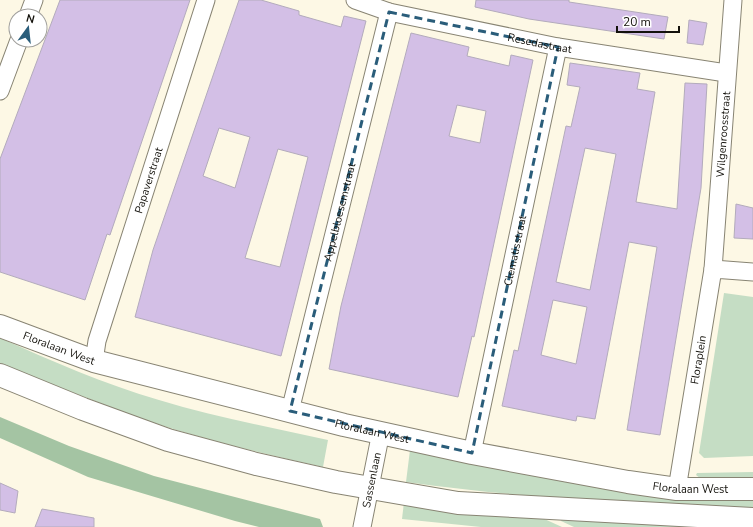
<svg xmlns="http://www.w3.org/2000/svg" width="753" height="527" viewBox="0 0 753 527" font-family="'Nunito Sans',sans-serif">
<rect width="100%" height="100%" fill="#fdf8e5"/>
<g fill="#c5ddc4">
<polygon points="724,293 753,297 753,456 704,458 699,453"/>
<path d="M0,338C52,361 104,384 159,400C214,417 271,427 328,440L323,467C273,456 222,444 173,429C114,410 57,386 0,363Z"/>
<path d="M410,450L753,496V508C637,504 521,498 406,482Z"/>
<polygon points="753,472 753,482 704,481 696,475 697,473"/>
<polygon points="404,502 540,517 562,527 481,527 402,519"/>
<polygon points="560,519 699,527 574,527 561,521"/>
</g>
<polygon fill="#a4c4a3" points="0,417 69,446 154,476 320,519 323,527 259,527 235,521 88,477 0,438"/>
<g fill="#d3bfe6" stroke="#b3abbc" fill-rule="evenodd">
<polygon points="60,0 190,0 110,235 107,234 85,300 0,272 0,159"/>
<path d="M239,0H261L299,11V15L341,27L344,16L366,21L281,356L135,317L153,250ZM219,128L250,137L235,188L203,176ZM278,149L308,157L280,267L245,258Z"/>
<polygon points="476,0 569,0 569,2 668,17 664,39 529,19 475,7"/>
<polygon points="689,20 707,23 703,45 687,43"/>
<path d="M411,33L469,47L467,56L509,66L511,55L533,60L474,337L472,336L458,397L329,369L341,306ZM457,105L486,111L480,143L449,136Z"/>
<path d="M570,63L640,73L637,89L655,92L636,202L677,209L685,83L707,84L701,188L660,435L627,430L657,247L629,242L595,419L577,416L576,421L502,406L514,350L518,351L566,126L571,127L580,87L567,85ZM585,148L616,154L590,290L556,282ZM553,300L587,307L576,364L541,355Z"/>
<polygon points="736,204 753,208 753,239 734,238"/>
<polygon points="0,483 18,491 15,513 0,510"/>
<polygon points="42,509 94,518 94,527 35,527"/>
</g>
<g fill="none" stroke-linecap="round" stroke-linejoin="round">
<g stroke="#888473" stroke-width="19">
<g id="street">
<path id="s1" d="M355,0L389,12L558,47L726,73"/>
<polyline points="28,16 34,0"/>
<polyline points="0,91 19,40"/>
<path id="s2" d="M713,269L733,0"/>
<path id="s3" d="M94,361L97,341L206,0"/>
<path id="s4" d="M290,411L389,12"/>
<path id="s5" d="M472,453L558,47"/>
<path id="s6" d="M677,489L713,269L753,272"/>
<path id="s7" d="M362,527L381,432"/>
</g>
</g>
<g stroke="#888473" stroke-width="24">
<g id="secondary">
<path id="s8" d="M0,326L94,361L344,425L472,453L628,482L677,489H753"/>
<polyline points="0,375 83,409 168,440 256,464 336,482 458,503 753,519"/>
</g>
</g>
<use href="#street" stroke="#fff" stroke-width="17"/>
<use href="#secondary" stroke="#fff" stroke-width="22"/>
</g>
<path fill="none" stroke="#2a5d7a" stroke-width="3" stroke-dasharray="8 5" stroke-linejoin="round" d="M389,12L558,47L472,453L290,411Z"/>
<g text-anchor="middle" stroke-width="4" stroke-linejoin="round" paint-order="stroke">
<g font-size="11" fill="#13110b" stroke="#fff">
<text dy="4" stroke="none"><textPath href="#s1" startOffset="190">Resedastraat</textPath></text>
<text dy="4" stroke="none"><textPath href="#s2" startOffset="135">Wilgenroosstraat</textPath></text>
<text dy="4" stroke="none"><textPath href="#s3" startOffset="189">Papaverstraat</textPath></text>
<text dy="4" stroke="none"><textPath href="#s4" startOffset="205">Appelbloesemstraat</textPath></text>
<text dy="4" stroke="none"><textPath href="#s5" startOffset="207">Clematisstraat</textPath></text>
<text dy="4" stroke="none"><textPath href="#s8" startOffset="63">Floralaan West</textPath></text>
<text dy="4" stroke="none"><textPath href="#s6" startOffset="131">Floraplein</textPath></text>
<text dy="4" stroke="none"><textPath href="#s8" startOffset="387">Floralaan West</textPath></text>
<text dy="4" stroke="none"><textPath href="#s7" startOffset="48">Sassenlaan</textPath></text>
<text dy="4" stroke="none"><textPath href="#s8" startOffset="711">Floralaan West</textPath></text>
</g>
</g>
<g transform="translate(28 28) rotate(15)"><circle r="19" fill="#ffffff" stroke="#a1a09d"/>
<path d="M0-3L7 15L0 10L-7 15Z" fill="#2a5d7a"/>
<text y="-6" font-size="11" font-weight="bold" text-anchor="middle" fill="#13110b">N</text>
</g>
<path d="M617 26v6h62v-6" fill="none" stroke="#13110b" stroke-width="2"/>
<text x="623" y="26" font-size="12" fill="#13110b" stroke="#ffffff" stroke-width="3" paint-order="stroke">20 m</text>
</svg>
